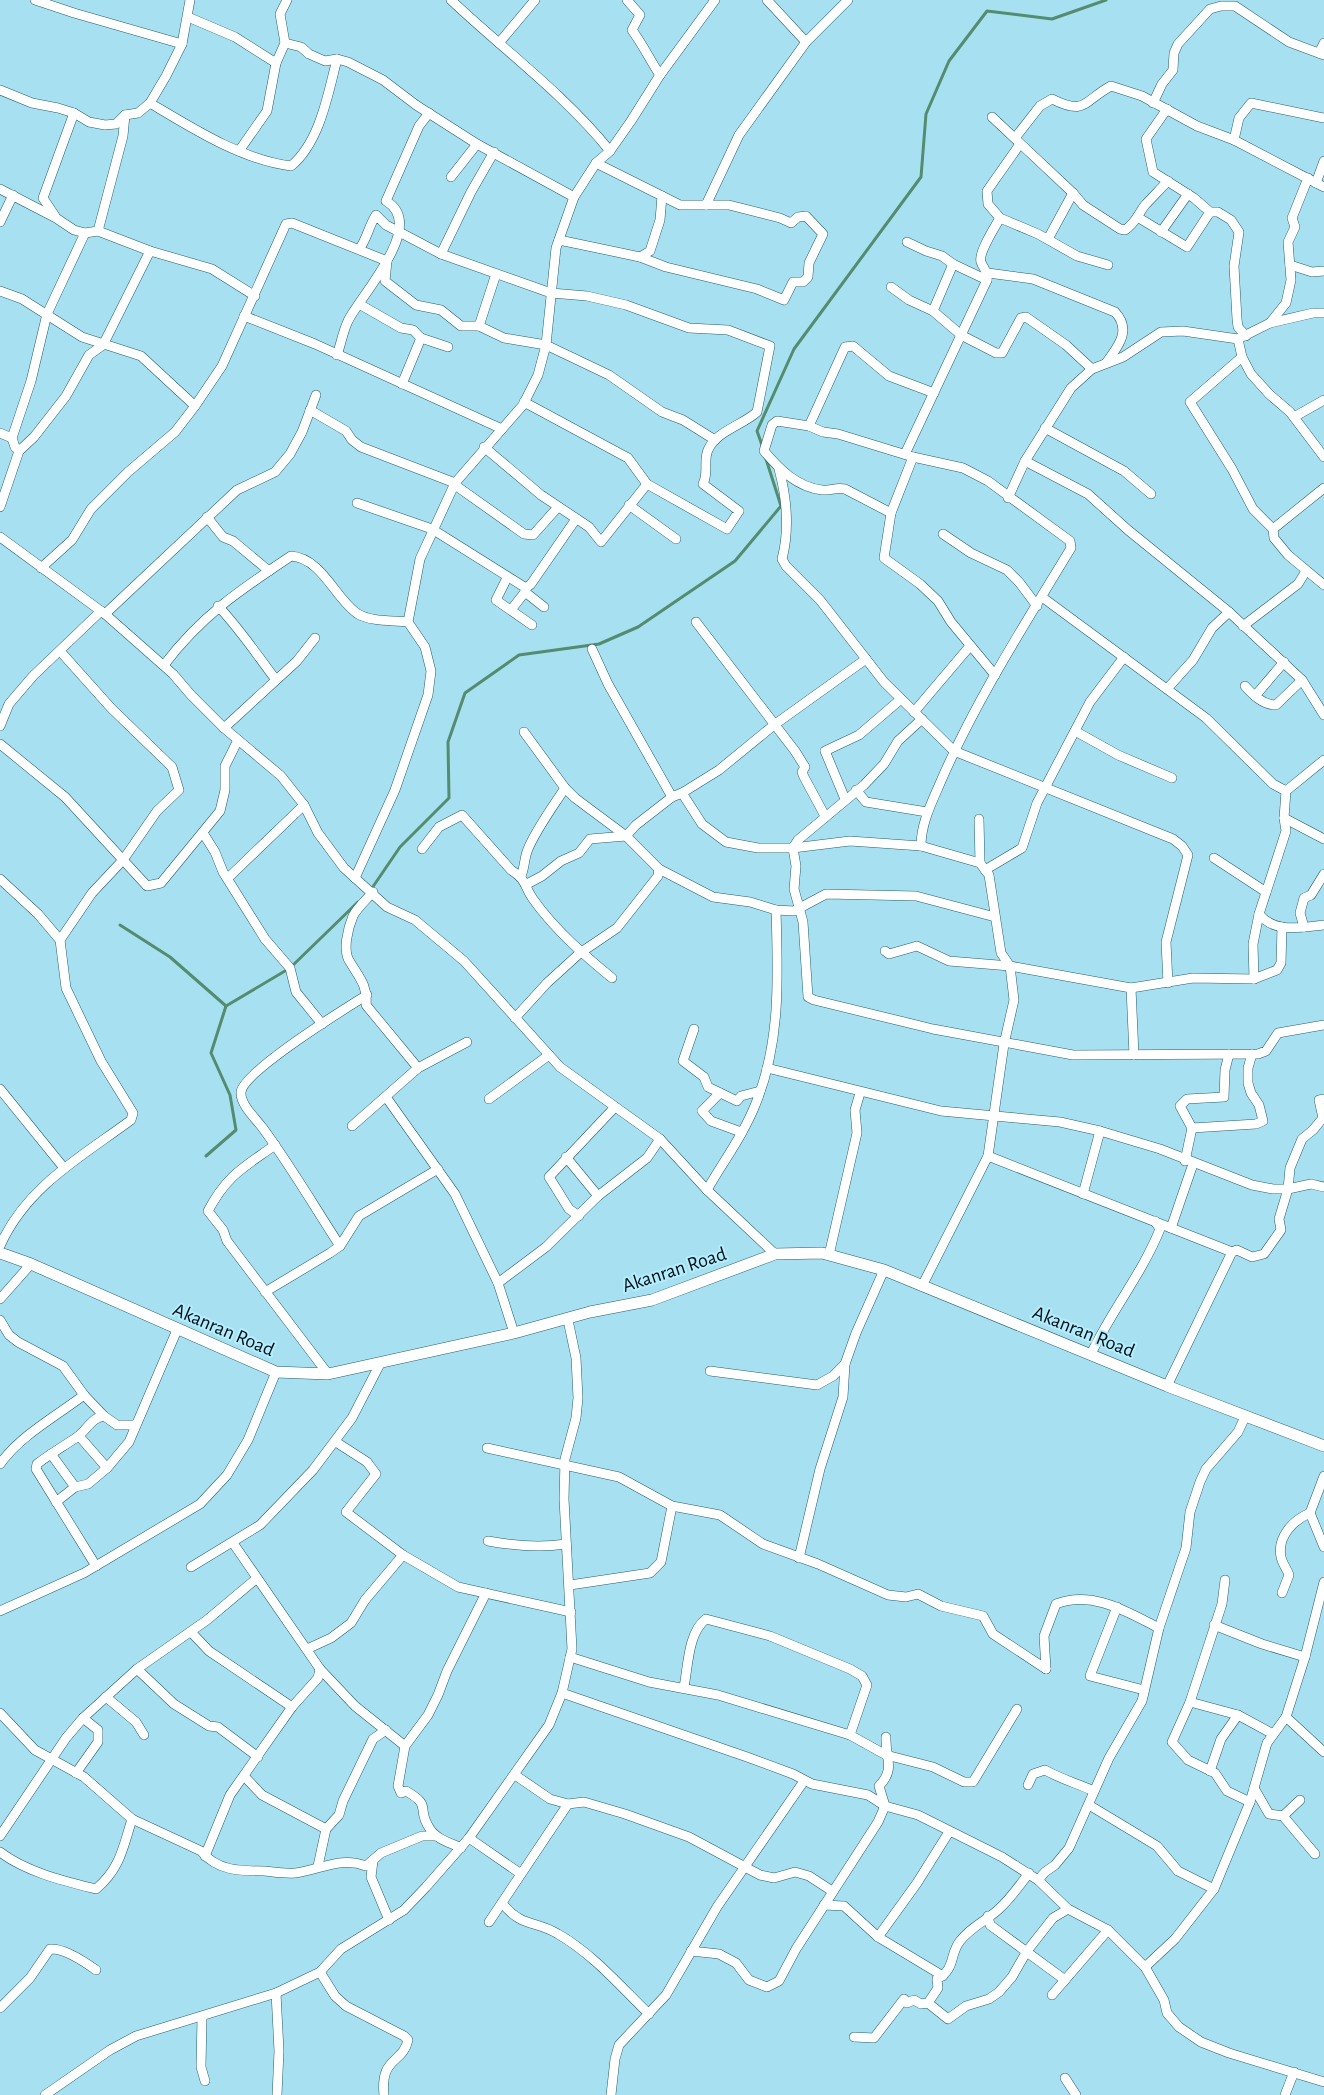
<svg xmlns="http://www.w3.org/2000/svg" width="1324" height="2095" viewBox="0 0 1324 2095" font-family="'Alegreya Sans',sans-serif">
<rect width="100%" height="100%" fill="#a7e1f1"/>
<g fill="none" stroke-linecap="round" stroke-linejoin="round">
<g stroke="#538c6f" stroke-width="3">
<polyline points="763,448 757,431 794,349 921,177 926,114 949,61 987,11 1052,19 1106,0"/>
<polyline points="370,891 400,847 449,798 448,742 465,693 519,655 599,644 638,627 735,561 781,506 766,459"/>
<polyline points="120,925 170,957 226,1006"/>
<polyline points="206,1156 236,1130 230,1095 211,1053 226,1006 290,968 358,902"/>
</g>
<g stroke="#255e6c" stroke-width="10">
<g id="minor">
<polyline points="35,0 74,13 182,44"/>
<path d="M451,0C504,50 564,94 610,151"/>
<path d="M627,0L640,15L632,30C643,45 650,60 660,75"/>
<polyline points="767,0 806,42"/>
<polyline points="188,17 235,37 276,63"/>
<polyline points="285,43 301,47 309,54 325,61 337,59 348,62 383,80 416,105 477,144 574,197"/>
<polyline points="499,43 535,0"/>
<polyline points="1319,53 1324,43"/>
<polyline points="0,90 32,103 58,108 74,113 89,122 105,125 116,124 125,115"/>
<path d="M150,103C192,128 242,160 291,166C320,142 328,94 337,59"/>
<polyline points="1153,103 1162,84 1173,70 1174,53 1178,44 1210,9 1221,6 1235,6 1289,42 1324,55"/>
<polyline points="1167,109 1146,139 1153,172 1194,198 1210,212 1218,212 1231,220 1239,232 1234,266 1237,319 1238,327 1246,336"/>
<path d="M992,117L1073,193L1083,205L1120,229L1125,230C1136,223 1138,214 1145,205C1153,197 1160,189 1168,181"/>
<path d="M1015,138L1040,106L1052,99C1086,116 1083,101 1111,86L1142,96L1197,126L1234,140L1324,187"/>
<polyline points="1234,140 1239,118 1251,103 1324,118"/>
<polyline points="1020,144 987,191 988,204 1000,218 1038,234 1077,256 1108,265"/>
<polyline points="239,151 267,111 276,63 285,43 280,14 287,0"/>
<polyline points="451,177 477,144"/>
<polyline points="1316,183 1324,161"/>
<polyline points="0,189 56,218 74,230 85,233 98,231 150,251 212,269 255,296"/>
<polyline points="706,205 739,135 806,42 848,0"/>
<polyline points="55,216 43,198 74,113"/>
<polyline points="1139,218 1187,247 1210,212"/>
<polyline points="0,222 13,195"/>
<polyline points="98,231 123,136 125,115 138,113 150,103 166,76 182,44 190,0"/>
<polyline points="1161,232 1188,194"/>
<polyline points="1048,239 1073,193"/>
<polyline points="559,240 640,257 666,267 757,289 784,300 793,282 803,282 808,277 809,263 823,234 806,216 798,217 791,223 780,218 729,205 680,205 596,163"/>
<polyline points="907,242 926,251 942,256 953,264 987,280"/>
<path d="M359,249C366,242 369,225 376,215L386,225L441,254L551,293L587,296L626,305L689,328L728,330L770,346L757,412C743,425 716,431 708,450C703,461 709,473 703,484L739,511L727,529L647,484L628,458L524,402"/>
<polyline points="441,254 471,192 494,152"/>
<polyline points="640,257 650,251 660,220 662,196"/>
<polyline points="953,264 933,311 961,335 996,353 1002,353 1021,318 1026,317 1066,345 1092,369"/>
<polyline points="1290,265 1312,272 1324,271"/>
<path d="M988,273L1033,279L1115,312C1132,330 1118,347 1106,363"/>
<polyline points="891,287 909,300 933,311"/>
<polyline points="0,291 22,299 82,337 141,356 195,406"/>
<polyline points="359,304 401,328 413,330 421,338 448,347"/>
<polyline points="244,316 315,344 502,429"/>
<polyline points="1270,323 1286,303 1291,280 1288,242 1295,227 1292,218 1308,178"/>
<polyline points="479,326 496,274"/>
<polyline points="1238,339 1242,357 1251,374 1269,394 1290,412 1324,457"/>
<path d="M337,355C341,344 343,331 348,321C360,296 428,225 386,201L419,126L429,113"/>
<polyline points="1242,357 1190,402 1232,469 1253,509 1273,529 1274,538 1288,555 1324,585"/>
<polyline points="402,384 421,338"/>
<polyline points="310,410 346,431 352,440 361,447 455,483"/>
<polyline points="1294,417 1324,400"/>
<polyline points="809,426 845,347 853,346 889,376 934,393"/>
<polyline points="1045,428 1124,471 1151,494"/>
<polyline points="0,433 12,438"/>
<polyline points="484,447 541,495 589,527 601,542 647,484"/>
<polyline points="19,451 15,447 12,438 31,381 47,314 85,233"/>
<path d="M905,454L987,280C988,271 984,270 981,262C978,253 995,227 1000,218"/>
<polyline points="913,457 891,513 884,558 920,584 938,601 951,622 995,675"/>
<polyline points="1025,461 1088,494 1128,530 1229,612 1302,680 1324,715"/>
<path d="M779,469C787,499 790,528 782,559L786,566L820,600L884,682L954,751L1173,839L1182,846L1188,855L1166,942L1168,983"/>
<polyline points="455,485 524,534 533,535 558,507"/>
<polyline points="1008,498 1025,461 1071,388 1092,369 1123,357 1161,332 1183,331 1238,339 1270,323 1313,313 1324,313"/>
<polyline points="357,503 432,529 526,588 525,592 544,607"/>
<polyline points="629,505 676,539"/>
<polyline points="0,507 19,451 34,437 66,396 89,355 103,345 150,251"/>
<path d="M891,513L845,489C836,487 830,491 822,490C797,487 779,469 764,451L772,425L777,421L809,426L823,432L838,434L913,457L963,468L988,481L1070,541L1071,548C1025,624 976,700 941,781C932,802 921,823 921,846"/>
<polyline points="207,517 223,537 233,541 269,571"/>
<polyline points="1273,529 1324,488"/>
<polyline points="943,534 971,553 1007,570 1019,582 1037,606"/>
<polyline points="0,537 105,614 173,674 191,695 224,728 281,776 304,805 318,833 344,868 387,907 415,920 464,961 560,1067 660,1139 707,1190 775,1254"/>
<polyline points="41,568 72,540 91,509 128,472 175,432 195,406 222,366 286,224 292,223 387,261 385,281 416,305 441,310 461,326 479,326 504,338 546,345 609,375 662,412 683,420 715,440"/>
<polyline points="507,578 496,600 532,625"/>
<polyline points="526,588 531,584 576,519"/>
<polyline points="1042,597 1206,718 1273,784 1286,791"/>
<path d="M218,606C240,629 257,655 276,680"/>
<polyline points="511,610 525,592"/>
<polyline points="105,614 237,490 275,472 290,454 302,432 316,395"/>
<polyline points="696,622 795,751 805,767 802,772 804,777 825,816"/>
<polyline points="1243,626 1298,584 1306,571"/>
<polyline points="592,649 608,684 672,797"/>
<polyline points="60,651 111,708 172,767 179,790 157,811 123,860 92,893 60,940"/>
<path d="M164,665C201,616 240,590 291,556C322,558 336,600 358,614C372,622 393,620 408,622"/>
<path d="M1245,686C1253,695 1263,705 1276,705L1302,680"/>
<polyline points="1167,689 1193,660 1212,628 1229,612"/>
<polyline points="1255,696 1284,662"/>
<polyline points="914,712 970,646"/>
<polyline points="922,719 898,741 884,764 864,785 798,840 793,848 796,866 794,889 803,922 808,997 814,1000 933,1029 1073,1055 1258,1054 1266,1051 1278,1033 1324,1025"/>
<polyline points="0,726 9,704 33,676 101,611"/>
<polyline points="224,728 297,661 315,638"/>
<polyline points="1075,731 1118,755 1172,778"/>
<polyline points="524,732 565,788 575,798 626,836 659,869 713,897 750,902 776,910 794,911 826,894 916,896 995,917"/>
<polyline points="0,744 65,797 147,886 161,883 220,811 225,790 225,766 238,740"/>
<polyline points="856,790 866,802 927,812"/>
<polyline points="682,793 702,824 726,842 758,848 793,848 850,841 921,846 980,863 989,875 1001,953 1010,966 1014,1000 1004,1044 988,1156 922,1286"/>
<polyline points="845,799 825,751 859,735 901,699"/>
<polyline points="1284,818 1324,839"/>
<polyline points="979,819 980,863"/>
<polyline points="203,833 215,852 223,872 265,939 290,968 296,992 322,1024"/>
<path d="M422,849L439,827L462,815L511,870C527,880 524,886 533,899C555,930 584,955 612,978"/>
<polyline points="1214,858 1266,892"/>
<polyline points="985,870 1022,848 1037,803 1090,702 1124,657"/>
<path d="M521,876C525,867 524,858 528,849C537,828 552,808 565,788"/>
<polyline points="228,878 304,805"/>
<polyline points="355,878 395,790 428,695 431,671 425,647 408,622 420,559 455,483 523,405 538,375 546,345 556,248 574,197 596,163 610,151 631,121 660,75 715,0"/>
<path d="M0,879L38,914L60,940L66,988L101,1061L133,1113L131,1120C81,1157 26,1187 0,1246"/>
<polyline points="527,884 542,876 561,861 579,853 590,839 626,836 636,825 672,797 682,793 719,770 774,725 866,659"/>
<path d="M373,892C367,899 357,908 353,916C348,928 342,951 350,962C359,977 368,986 366,1005L418,1068"/>
<path d="M1259,914C1275,934 1302,927 1324,925"/>
<polyline points="1304,927 1300,913 1304,898 1311,895 1324,874"/>
<polyline points="885,951 889,954 917,946 949,961 1010,966 1131,988 1193,978 1254,979 1277,970 1281,963 1282,927"/>
<polyline points="1254,979 1253,944 1259,914 1286,831 1284,818 1286,791 1324,760"/>
<polyline points="1131,988 1134,1055"/>
<polyline points="515,1018 547,983 580,953 617,928 658,876 659,869"/>
<polyline points="694,1029 683,1061 704,1077 708,1087 737,1101 741,1096 760,1091"/>
<polyline points="767,1068 941,1111 1060,1122 1100,1131 1160,1149 1252,1185 1273,1189 1288,1189 1311,1184 1324,1187"/>
<polyline points="0,1089 64,1168"/>
<polyline points="720,1093 702,1111 711,1121 741,1132"/>
<polyline points="386,1097 455,1194 498,1283 514,1333"/>
<polyline points="489,1099 549,1055"/>
<polyline points="352,1126 418,1068 467,1042"/>
<polyline points="1192,1128 1256,1124 1263,1121 1259,1105 1251,1093 1248,1083 1248,1068 1252,1054"/>
<path d="M275,1145C243,1168 227,1175 208,1211L223,1230L227,1241L328,1374"/>
<polyline points="988,1156 1232,1252"/>
<polyline points="566,1157 598,1196"/>
<polyline points="1185,1161 1192,1128 1180,1106 1187,1099 1224,1097 1225,1070 1229,1054"/>
<path d="M707,1190C723,1162 744,1134 756,1103C781,1041 778,976 776,910"/>
<polyline points="1083,1194 1100,1131"/>
<polyline points="579,1216 569,1209 549,1177 615,1107"/>
<polyline points="1171,1228 1193,1164"/>
<path d="M340,1246C314,1206 290,1165 262,1127C255,1118 240,1104 241,1092C244,1071 346,1008 367,995"/>
<polyline points="829,1255 857,1133 855,1110 860,1093"/>
<polyline points="498,1283 546,1247 598,1196 647,1158 660,1139"/>
<polyline points="265,1292 330,1253 340,1246 359,1216 438,1169"/>
<polyline points="0,1299 31,1264"/>
<polyline points="0,1320 9,1335 18,1342 63,1366 84,1395 104,1416 117,1425 135,1425"/>
<path d="M1091,1354C1111,1311 1142,1274 1160,1229L1155,1221"/>
<polyline points="710,1371 817,1385 833,1376 845,1364"/>
<polyline points="1167,1386 1232,1252 1237,1250 1252,1257 1264,1254 1281,1230 1279,1219 1288,1189 1290,1168 1302,1139 1313,1130 1323,1118 1319,1100 1324,1099"/>
<polyline points="79,1436 107,1468"/>
<polyline points="336,1442 367,1462 376,1474 346,1512 403,1555 458,1587 571,1612"/>
<polyline points="487,1448 619,1477 672,1506 720,1515 763,1544 818,1564 888,1595 906,1597 918,1594 941,1606 983,1616 993,1634 1046,1669"/>
<polyline points="51,1454 75,1487"/>
<path d="M0,1464C21,1435 55,1417 84,1395"/>
<polyline points="1324,1476 1310,1513 1324,1547"/>
<polyline points="56,1502 75,1487 88,1484 107,1468 129,1442 177,1330"/>
<path d="M488,1541C515,1546 539,1548 566,1544"/>
<polyline points="233,1543 320,1669 355,1706 405,1746"/>
<polyline points="799,1558 820,1469 843,1397 845,1364 856,1333 884,1270"/>
<path d="M96,1566L36,1469L37,1464C50,1454 64,1446 77,1437C87,1430 91,1418 104,1416"/>
<polyline points="191,1567 260,1525 313,1470 352,1418 381,1362"/>
<polyline points="1225,1580 1222,1604 1190,1702 1172,1742 1188,1760 1215,1773 1227,1791 1250,1802"/>
<polyline points="570,1585 650,1573 661,1562 672,1506"/>
<path d="M1282,1593L1289,1575C1287,1569 1282,1563 1281,1557C1277,1537 1293,1520 1310,1513"/>
<polyline points="1117,1607 1090,1676 1144,1690"/>
<polyline points="0,1611 84,1573 200,1504 227,1475 248,1440 276,1372"/>
<polyline points="1214,1625 1262,1644 1305,1657"/>
<polyline points="191,1632 209,1651 292,1707"/>
<polyline points="307,1649 331,1638 351,1623 365,1600 403,1555"/>
<polyline points="570,1657 649,1682 718,1695 850,1735 886,1755 933,1767 964,1782 973,1782 1017,1709"/>
<polyline points="137,1669 174,1704 209,1726 218,1727 258,1757"/>
<path d="M1046,1669L1044,1636L1056,1604C1093,1590 1127,1612 1159,1628"/>
<path d="M684,1687C688,1667 688,1632 706,1619L770,1636L850,1669L862,1676L867,1685L850,1735"/>
<polyline points="562,1693 747,1757 793,1774 812,1784 868,1795 885,1806 918,1815 1002,1857 1038,1880 1068,1909 1108,1930 1145,1967 1164,2000 1167,2013 1179,2027 1201,2042 1229,2053 1324,2082"/>
<polyline points="106,1697 136,1722 144,1735"/>
<polyline points="1190,1702 1238,1715 1273,1734"/>
<path d="M0,1713L35,1750L84,1777L132,1819L201,1851C217,1871 240,1871 264,1871C274,1872 285,1874 295,1873C320,1870 341,1856 366,1866L381,1853L422,1836H436"/>
<polyline points="1286,1717 1324,1752"/>
<polyline points="1210,1771 1221,1739 1238,1715"/>
<polyline points="76,1773 98,1742 98,1730 83,1718"/>
<polyline points="515,1775 550,1799 568,1804 584,1802 625,1814 689,1837 760,1875 774,1878 795,1872 809,1876 832,1891"/>
<polyline points="245,1777 262,1795 326,1829"/>
<path d="M1028,1785L1033,1774L1045,1770C1063,1780 1076,1783 1094,1791"/>
<polyline points="1254,1788 1269,1814 1283,1816 1315,1854"/>
<polyline points="1089,1805 1157,1846 1178,1871 1214,1889"/>
<polyline points="1283,1816 1300,1800"/>
<polyline points="0,1836 66,1738 83,1718 137,1669 207,1620 256,1579"/>
<polyline points="469,1838 521,1874"/>
<path d="M461,1848C451,1843 436,1839 430,1829C415,1808 434,1807 406,1791L401,1793L398,1786L405,1746L428,1715L438,1695L447,1671L486,1593"/>
<path d="M0,1852C26,1872 64,1881 96,1889C120,1869 123,1848 132,1819"/>
<polyline points="205,1856 230,1795 292,1707 318,1678 320,1669"/>
<polyline points="373,1861 371,1877 389,1920"/>
<polyline points="318,1866 326,1829 339,1815 343,1801 373,1739 386,1730"/>
<polyline points="1038,1880 1045,1872 1055,1865 1069,1848 1109,1758 1142,1701 1159,1628 1186,1548 1190,1512 1200,1482 1206,1469 1238,1432 1245,1417"/>
<path d="M502,1903C522,1928 535,1920 558,1934C593,1954 620,1986 649,2014"/>
<polyline points="824,1905 844,1906 878,1937 943,1976"/>
<polyline points="988,1916 990,1925 1065,1980"/>
<polyline points="489,1922 568,1804"/>
<polyline points="878,1937 917,1883 949,1832"/>
<path d="M691,1951L719,1954L736,1963L749,1980L767,1987L779,1981L796,1949L878,1822L885,1806L879,1786C896,1769 885,1758 886,1737"/>
<polyline points="1145,1967 1175,1939 1214,1889 1250,1802 1267,1743 1286,1717 1305,1657 1324,1582"/>
<path d="M320,1972L335,1996L346,2006L404,2036L408,2040C403,2064 380,2056 384,2095"/>
<polyline points="276,1993 279,2051 277,2095"/>
<polyline points="1052,1995 1108,1930"/>
<polyline points="928,2003 948,2019 966,2006 989,1999 999,1992 1012,1977 1027,1951 1053,1918 1068,1909"/>
<path d="M0,2008L30,1978L50,1949C65,1948 85,1962 96,1970"/>
<polyline points="202,2017 201,2067 205,2081"/>
<path d="M854,2037L874,2038L904,1999L907,2003L914,2000L921,2004L928,2003L938,1988L937,1979C956,1969 949,1955 960,1941C972,1926 986,1921 999,1909C1010,1899 1020,1885 1029,1873"/>
<polyline points="1065,2078 1076,2095"/>
<polyline points="45,2095 110,2050 136,2036 276,1993 320,1972 341,1949 404,1910 426,1887 469,1838 549,1725 562,1693 572,1649 564,1499 565,1459 576,1418 578,1398 576,1358 568,1320"/>
<polyline points="611,2095 615,2059 619,2045 666,1995 717,1907 804,1781"/>
<polyline points="1285,2095 1294,2072"/>
</g>
</g>
<g stroke="#255e6c" stroke-width="12">
<polyline id="secondary" points="0,1253 31,1264 276,1372 328,1374 514,1333 590,1312 652,1300 775,1254 822,1253 884,1270 1167,1386 1324,1446"/>
</g>
<use href="#minor" stroke="#fff" stroke-width="9"/>
<use href="#secondary" stroke="#fff" stroke-width="11"/>
</g>
<g text-anchor="middle" stroke-width="4" stroke-linejoin="round" paint-order="stroke">
<g font-size="20" fill="#000f15" stroke="#b4eefe">
<text transform="translate(674 1269) rotate(-18)" y="7">Akanran Road</text>
<text transform="translate(224 1329) rotate(23)" y="7">Akanran Road</text>
<text transform="translate(1084 1331) rotate(22)" y="7">Akanran Road</text>
</g>
</g>
</svg>
